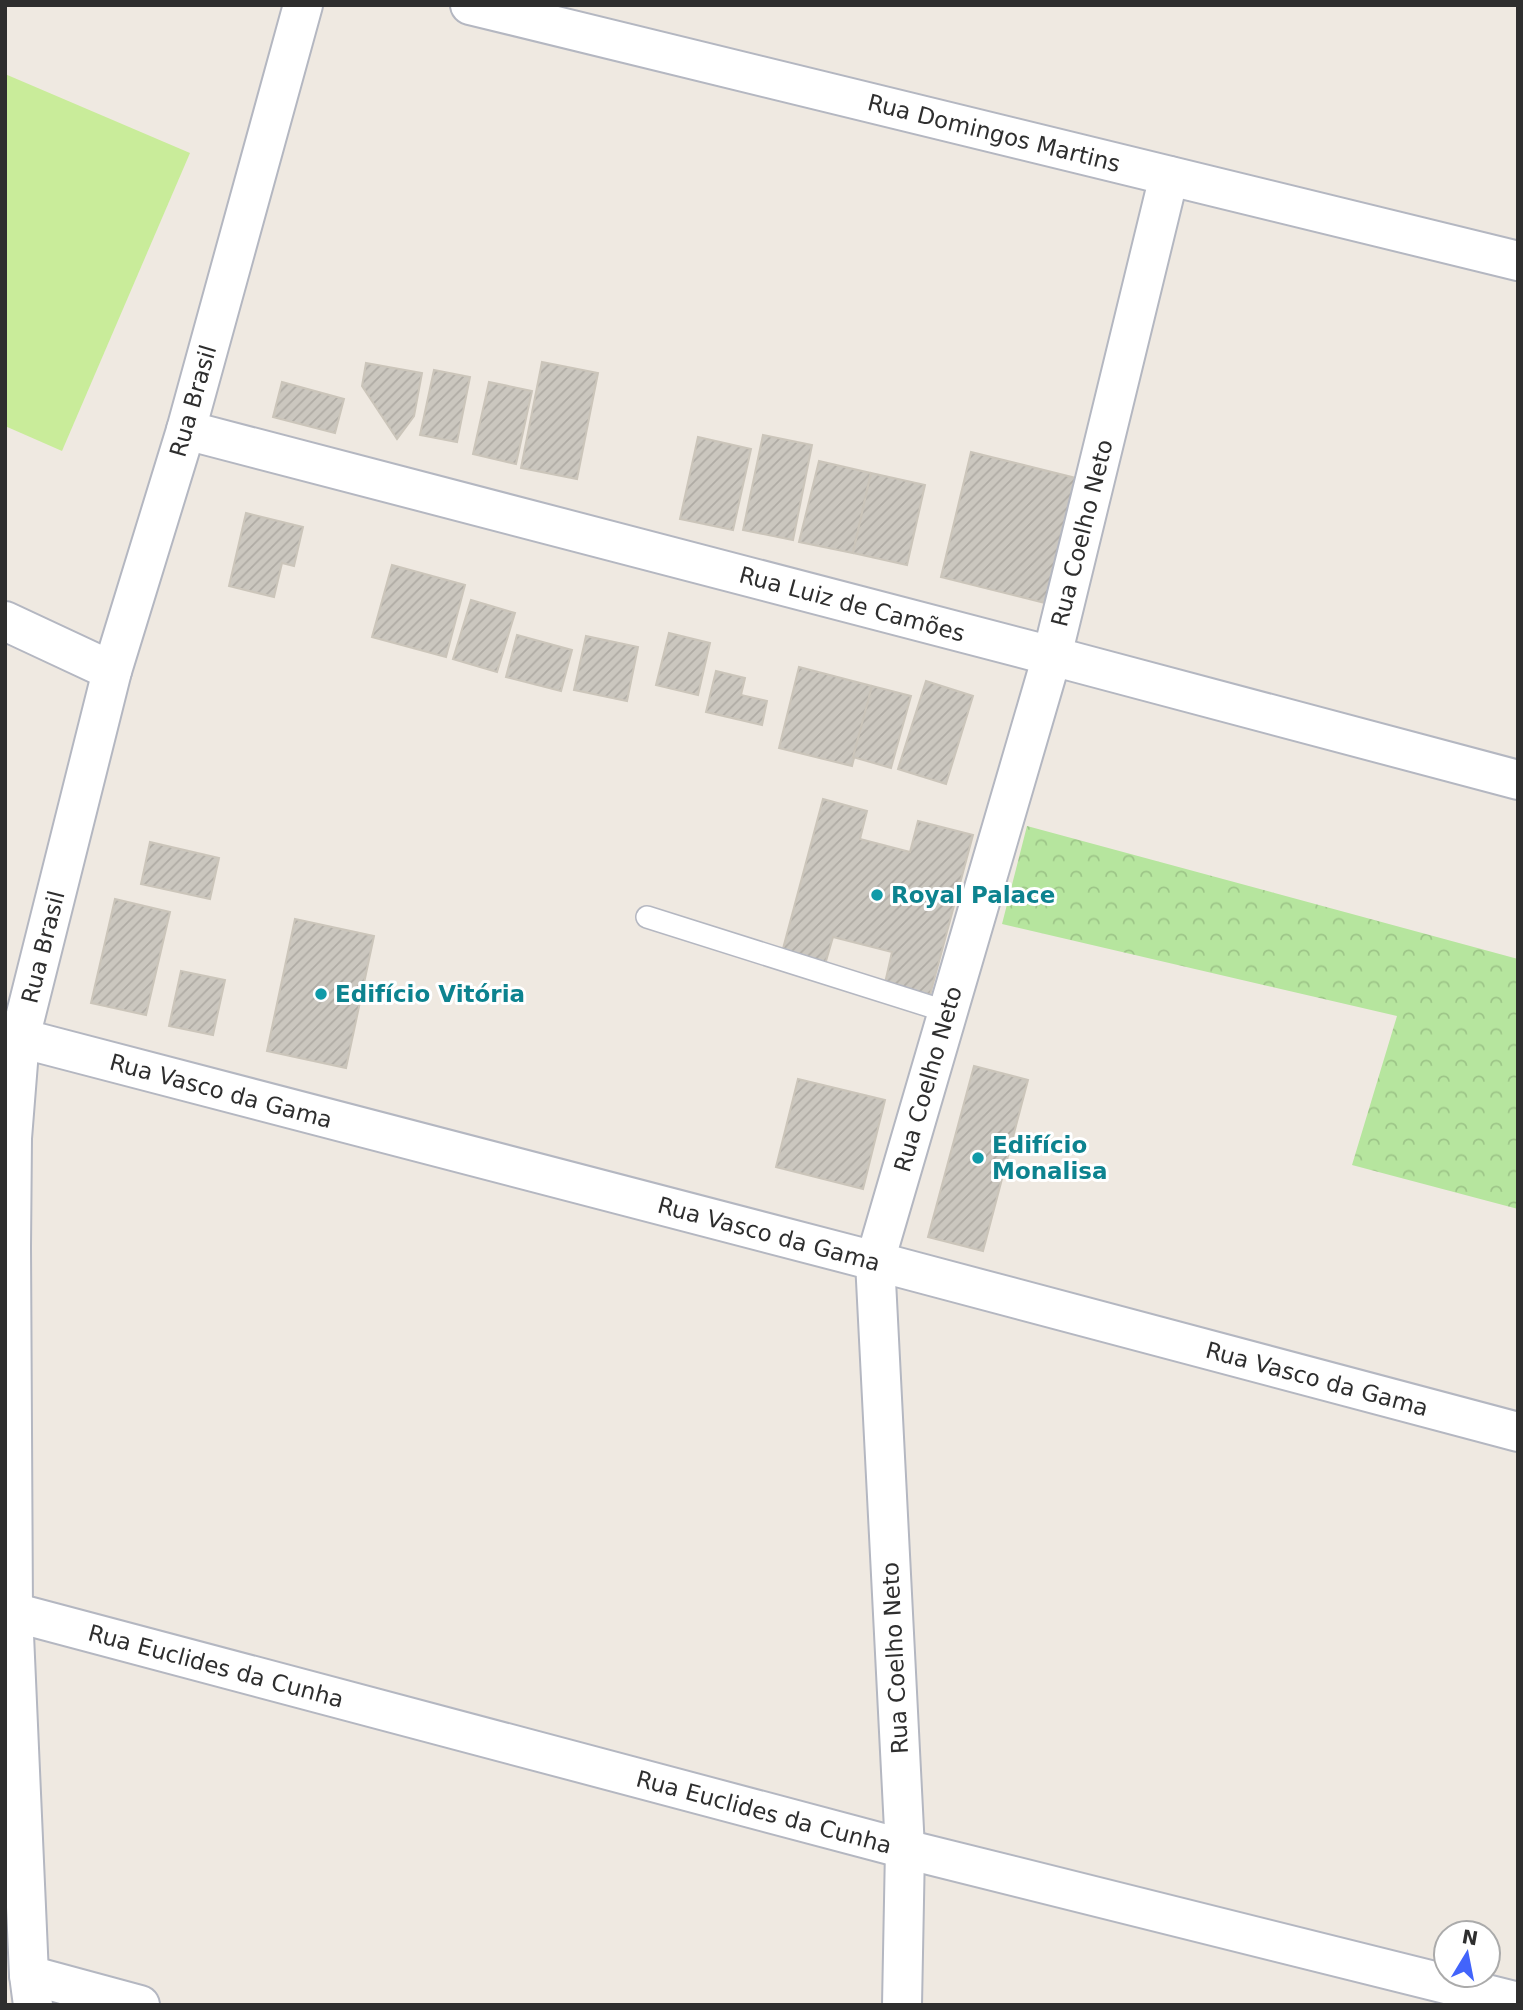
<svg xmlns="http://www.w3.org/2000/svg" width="1523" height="2010" viewBox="0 0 1523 2010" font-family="'DejaVu Sans',sans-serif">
<defs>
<pattern id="forest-crowns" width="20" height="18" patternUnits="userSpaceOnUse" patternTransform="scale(1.75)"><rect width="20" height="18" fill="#b6e59e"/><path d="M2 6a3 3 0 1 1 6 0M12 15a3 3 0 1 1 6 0" fill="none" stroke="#9dc588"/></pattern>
<pattern id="building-hatch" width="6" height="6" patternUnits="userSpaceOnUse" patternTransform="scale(1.75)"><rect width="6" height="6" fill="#cbc7bf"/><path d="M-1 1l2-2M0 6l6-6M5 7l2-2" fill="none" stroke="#afaba4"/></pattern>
</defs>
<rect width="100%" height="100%" fill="#efe9e1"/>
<polygon fill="url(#forest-crowns)" points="1027,826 1518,959 1518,1209 1352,1165 1397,1016 1002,924"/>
<polygon fill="#c9ec9a" points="5,74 190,153 62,451 5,426"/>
<g fill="url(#building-hatch)" stroke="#cbc5ba" stroke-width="2">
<polygon points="542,362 598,373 577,479 521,468"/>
<polygon points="366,363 422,373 414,416 397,439 362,386"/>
<polygon points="434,370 470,377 457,442 420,435"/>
<polygon points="282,382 344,399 335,433 273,417"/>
<polygon points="489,382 532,391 516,464 473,454"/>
<polygon points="763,435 812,445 793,540 743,530"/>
<polygon points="698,437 751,449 733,530 680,519"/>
<polygon points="971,452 1076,478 1045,603 941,577"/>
<polygon points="819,461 871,473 853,553 799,542"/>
<polygon points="871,473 925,485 907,565 853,553"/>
<polygon points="246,513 303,527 294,566 282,563 274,597 229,586"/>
<polygon points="392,565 465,585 446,657 372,637"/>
<polygon points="471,600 515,613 497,672 453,659"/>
<polygon points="669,633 710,643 698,695 656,685"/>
<polygon points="517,635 572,650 561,691 506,677"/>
<polygon points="586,636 638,647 627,701 574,690"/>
<polygon points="799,667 872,686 852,766 779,748"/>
<polygon points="716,671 745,678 741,695 767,701 762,725 706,712"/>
<polygon points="926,681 973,696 946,784 898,769"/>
<polygon points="872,686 911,696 891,768 853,757"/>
<polygon points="823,799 867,811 860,839 910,852 918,821 973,835 930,995 885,983 892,952 833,937 824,968 781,956"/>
<polygon points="150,842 219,858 210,899 141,884"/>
<polygon points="115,899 170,912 146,1015 91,1003"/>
<polygon points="295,919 374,936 346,1068 267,1051"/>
<polygon points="181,971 225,980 213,1035 169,1026"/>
<polygon points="974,1066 1028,1080 983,1251 928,1237"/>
<polygon points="798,1079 885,1100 863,1189 776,1167"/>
</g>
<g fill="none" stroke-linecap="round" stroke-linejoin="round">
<g stroke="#b4b7c1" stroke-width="24">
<polyline id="lane" points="647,917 948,1012"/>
</g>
<g stroke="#b4b7c1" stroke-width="42">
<g id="street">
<polyline points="186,430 1052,656 1518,780"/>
<polyline points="5,621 112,671"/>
<polyline points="20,1038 875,1261 1518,1432"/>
<polyline points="13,1612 905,1849 1518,2002"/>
<polyline points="29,1975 140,2005"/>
<polyline points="902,2005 905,1849 875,1261 1052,656 1169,176"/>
</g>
</g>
<g stroke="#b4b7c1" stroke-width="42">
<g id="secondary">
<polyline points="470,5 1518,261"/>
<polyline points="33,2005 29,1975 13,1612 11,1247 12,1138 20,1038 112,671 186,430 303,5"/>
</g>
</g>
<use href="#lane" stroke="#fff" stroke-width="21"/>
<use href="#street" stroke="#fff" stroke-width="38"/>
<use href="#secondary" stroke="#fff" stroke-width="38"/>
</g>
<g fill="#0f9aa8" stroke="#fff" stroke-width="2.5">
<circle cx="877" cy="895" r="7"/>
<circle cx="321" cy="994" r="7"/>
<circle cx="978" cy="1158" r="7"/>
</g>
<g text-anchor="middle" stroke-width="6" stroke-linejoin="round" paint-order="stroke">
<g font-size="23" fill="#2e2e2e" stroke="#fff">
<text transform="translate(994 133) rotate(14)" y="8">Rua Domingos Martins</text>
<text transform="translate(193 401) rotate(-74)" y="8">Rua Brasil</text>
<text transform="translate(1082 533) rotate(-76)" y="8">Rua Coelho Neto</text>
<text transform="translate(852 604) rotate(15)" y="8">Rua Luiz de Camões</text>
<text transform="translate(43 947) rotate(-76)" y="8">Rua Brasil</text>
<text transform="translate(928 1079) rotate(-74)" y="8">Rua Coelho Neto</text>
<text transform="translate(221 1091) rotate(15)" y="8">Rua Vasco da Gama</text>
<text transform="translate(769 1234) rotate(15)" y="8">Rua Vasco da Gama</text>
<text transform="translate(1317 1379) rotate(15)" y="8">Rua Vasco da Gama</text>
<text transform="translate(895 1658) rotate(-93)" y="8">Rua Coelho Neto</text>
<text transform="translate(216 1666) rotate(15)" y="8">Rua Euclides da Cunha</text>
<text transform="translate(764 1812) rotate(15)" y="8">Rua Euclides da Cunha</text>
</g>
<g font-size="23" font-weight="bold" fill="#0d838f" stroke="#fff" text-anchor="start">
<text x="891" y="903">Royal Palace</text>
<text x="335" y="1002">Edifício Vitória</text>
<text x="992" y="1153">Edifício<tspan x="992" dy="26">Monalisa</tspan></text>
</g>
</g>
<rect width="1523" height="2010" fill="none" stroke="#2e2e2e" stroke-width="14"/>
<g transform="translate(1467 1954) rotate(10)"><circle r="33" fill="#ffffff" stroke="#ababab" stroke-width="2"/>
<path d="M0-5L12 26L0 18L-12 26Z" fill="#4264fb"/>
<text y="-10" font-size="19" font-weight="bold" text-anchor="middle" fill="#2e2e2e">N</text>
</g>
</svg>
